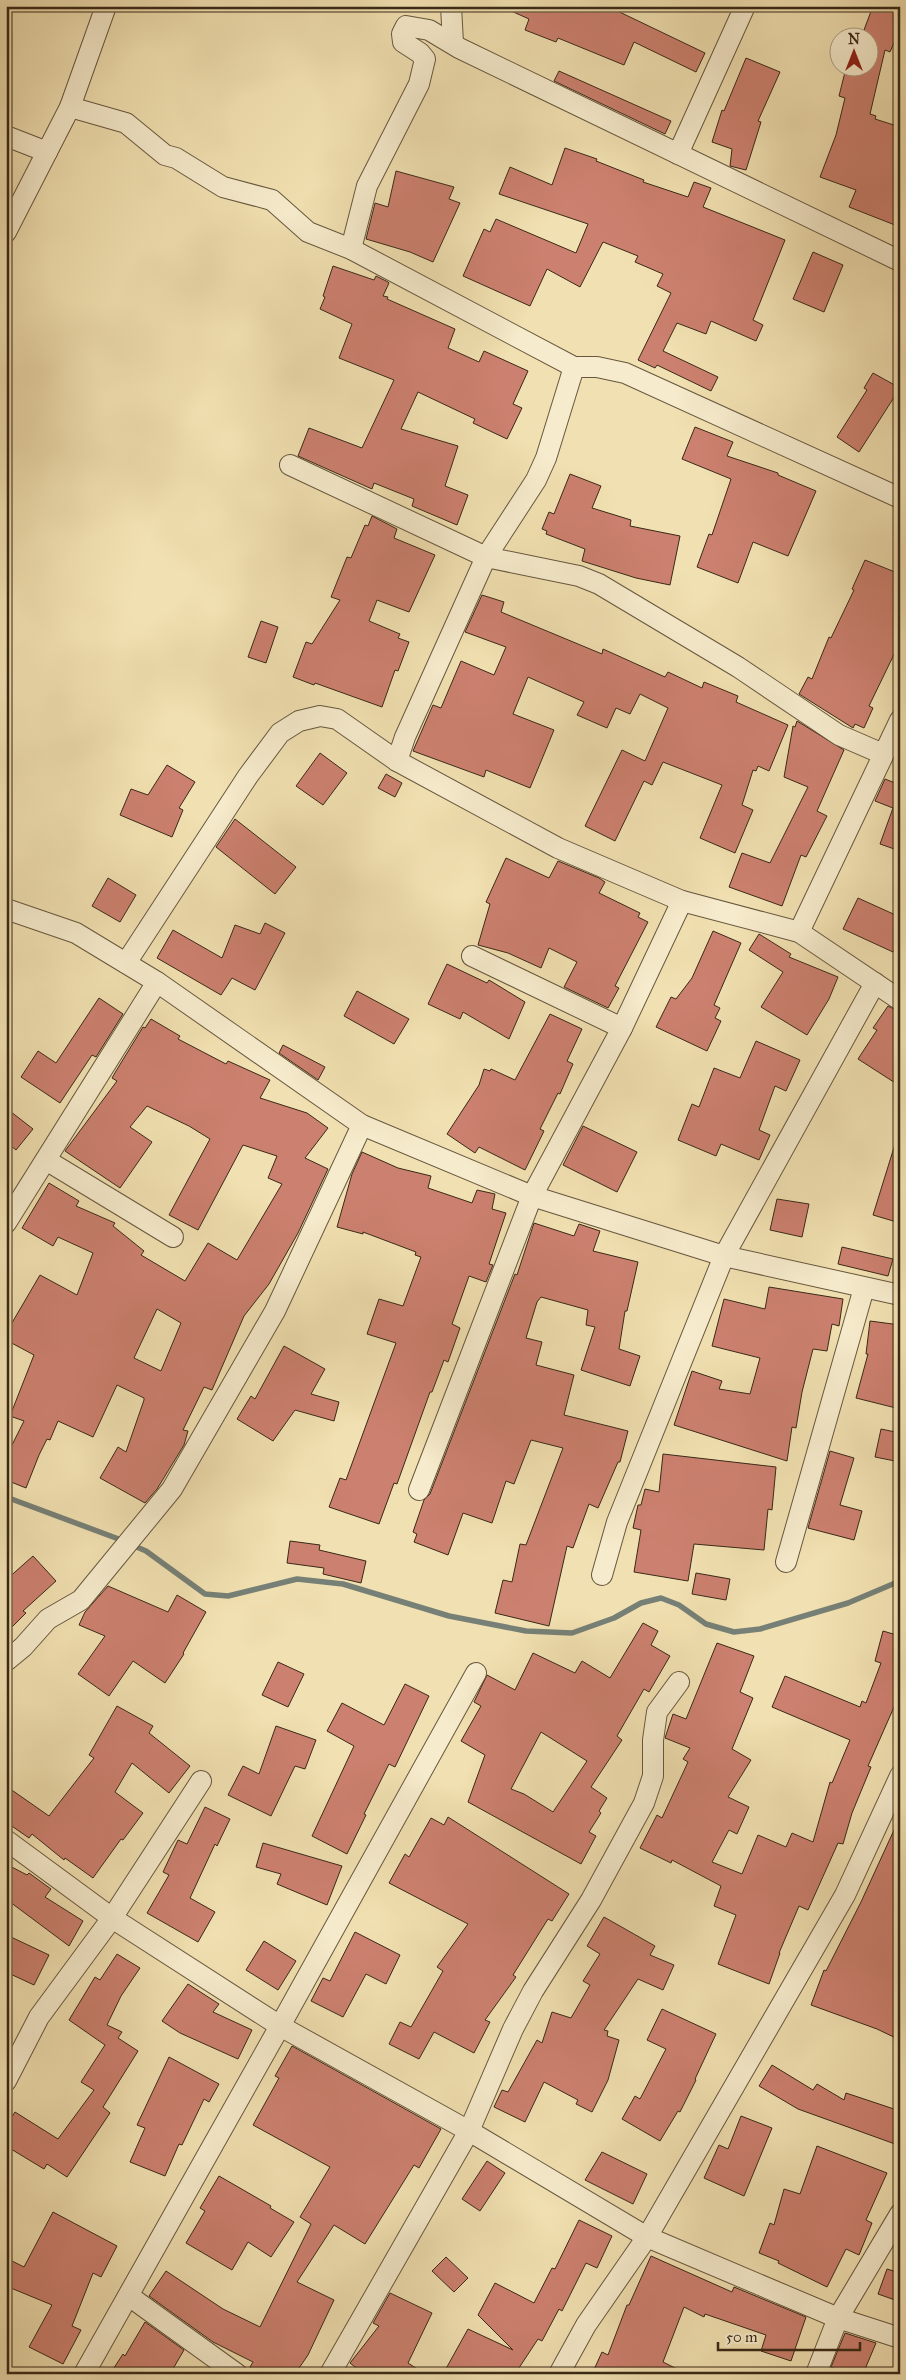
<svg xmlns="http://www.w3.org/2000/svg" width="906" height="2380" viewBox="0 0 906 2380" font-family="'IM FELL Great Primer',serif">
<rect width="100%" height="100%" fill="#f1e0b1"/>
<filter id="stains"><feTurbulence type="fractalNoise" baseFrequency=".004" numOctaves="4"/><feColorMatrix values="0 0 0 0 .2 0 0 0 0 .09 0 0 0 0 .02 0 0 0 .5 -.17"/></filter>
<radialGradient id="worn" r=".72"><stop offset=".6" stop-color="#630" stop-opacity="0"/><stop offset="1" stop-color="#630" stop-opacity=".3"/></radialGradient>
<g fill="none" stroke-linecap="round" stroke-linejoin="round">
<g stroke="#768076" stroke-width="5.5">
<polyline points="6,1497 124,1541"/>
<polyline points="132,1545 146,1551 205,1594 228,1596 297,1579 343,1584 449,1616 526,1631 572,1633 614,1618 641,1603 661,1598 679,1605 706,1624 734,1632 760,1629 848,1603 900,1581"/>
</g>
</g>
<g fill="#cc806f" stroke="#392917" fill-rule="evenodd">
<polygon points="500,6 607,6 705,53 696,72 634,42 624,65 558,38 556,42 525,30 529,19"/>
<polygon points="873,6 891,6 900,10 900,29 890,52 885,50 870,114 876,116 875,119 900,127 900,227 849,207 856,190 820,177 836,135 845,98 839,96 846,68 868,68 868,38 861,38"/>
<polygon points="746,58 780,72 758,121 761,122 746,170 730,166 732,149 712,142 722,110 724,111"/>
<polygon points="559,71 671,121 665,134 554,81"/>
<polygon points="565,148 597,159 596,161 644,180 643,182 688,197 694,182 711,188 703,207 785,240 753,320 763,325 756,341 711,321 706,334 677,323 663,351 718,377 711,391 657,365 655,368 638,360 671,293 657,286 663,274 635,262 638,256 603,242 580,287 547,269 530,306 463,276 484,229 490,232 496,219 576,253 588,224 499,194 510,167 552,185"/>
<polygon points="396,171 454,187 449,199 460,203 433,262 410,252 366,239 375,203 388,207"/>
<polygon points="813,252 843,265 824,312 793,299"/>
<polygon points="333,266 374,280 376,276 388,282 389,283 383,296 388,297 387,299 455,329 448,348 479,362 484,351 528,371 513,404 522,408 507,439 473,423 475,419 418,392 401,429 458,446 445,486 468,495 457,525 412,506 414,499 374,483 372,489 298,456 309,428 362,448 394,380 339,358 352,324 320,309 325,297 323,296"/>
<polygon points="873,373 900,388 859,452 837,437 867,390 864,388"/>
<polygon points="695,427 733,442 727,456 778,473 778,475 816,491 788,556 753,542 738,583 697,567 709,534 712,535 731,479 682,459"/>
<polygon points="570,474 601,486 592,508 631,520 630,526 680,536 670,585 636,578 582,561 585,549 546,534 547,531 542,529 549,512 554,514"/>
<polygon points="372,516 397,529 394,538 435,555 409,612 377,600 369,621 400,634 398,638 409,642 398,671 395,670 382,707 315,683 314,685 293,677 306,642 312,644 340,600 331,597 347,557 351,558 365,525 368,526"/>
<polygon points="865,560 900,574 900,642 869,706 873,708 864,728 855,724 853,728 799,694 808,677 812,679 829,637 831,638 854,590 852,589"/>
<polygon points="482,595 504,602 501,612 602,654 603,649 665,677 668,672 702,688 704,682 738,696 736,702 788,725 769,771 758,766 756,771 753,770 742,805 753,810 735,853 700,838 722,785 663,762 652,785 644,781 615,841 585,826 622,750 645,761 668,708 640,694 630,714 616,708 607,728 577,715 584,702 528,677 513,714 554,730 530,788 486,770 484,777 413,751 433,705 441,708 461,661 494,675 506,647 465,632"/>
<polygon points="261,621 278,627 266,663 248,657"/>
<polygon points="797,721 844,750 817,811 827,816 806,857 801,855 782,906 729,887 742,853 770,863 808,787 784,777 793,726 795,727"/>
<polygon points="320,753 347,773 323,805 296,786"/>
<polygon points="167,765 195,782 179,808 183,810 172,837 120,815 131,789 148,795"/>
<polygon points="386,774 402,783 395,797 378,788"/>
<polygon points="885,779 900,785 900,851 880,844 893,808 875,801"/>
<polygon points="235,819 296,867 275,894 216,847"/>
<polygon points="506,858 549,878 558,861 599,878 605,882 599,893 640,913 638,917 648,922 615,986 619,988 608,1008 564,987 577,962 549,948 541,968 508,953 478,945 490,904 486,902"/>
<polygon points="108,878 136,895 120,922 92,906"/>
<polygon points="858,898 900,917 900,953 894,950 893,952 843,929"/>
<polygon points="265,923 285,933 255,990 232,978 221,995 157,958 173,930 222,958 235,925 260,934"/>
<polygon points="713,931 741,943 714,1005 720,1008 715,1018 721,1021 707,1051 656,1027 671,997 676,999 692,978"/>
<polygon points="759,934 791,954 789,957 838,977 829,999 807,1035 761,1007 783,972 749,950"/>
<polygon points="447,964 487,983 489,980 525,1002 509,1039 463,1012 460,1019 428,1004"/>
<polygon points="357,991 409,1019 394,1044 344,1016"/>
<polygon points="99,998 123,1014 96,1057 92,1055 60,1103 21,1077 38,1051 56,1063"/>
<polygon points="888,1006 900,1012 900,1086 858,1059 877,1030 873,1028"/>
<polygon points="550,1014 582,1029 567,1061 573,1064 560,1094 558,1093 540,1129 544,1131 525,1170 479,1147 475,1153 447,1134 479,1085 484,1069 490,1071 491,1069 515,1080"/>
<path d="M151,1019L180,1036L178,1039L226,1064L228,1061L270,1080L260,1098L307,1113L328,1128L305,1158L328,1169L298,1233L269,1284L244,1316L212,1390L204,1387L183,1430L188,1431L184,1445L157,1489L145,1503L100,1478L118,1447L126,1452L144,1400V1398L117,1385L93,1437L58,1421L50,1440L47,1439L39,1455L26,1488L6,1480V1461L11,1447L24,1421L10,1416L34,1355L6,1340V1333L40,1275L77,1295L93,1253L58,1237L53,1246L22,1228L49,1183L79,1201L76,1206L115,1223L113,1226L144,1251L141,1255L185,1281L208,1243L237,1260L282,1184L268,1178L277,1156L243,1145L198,1230L169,1215L210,1139L189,1126L147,1106L130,1127L152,1142L120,1188L65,1151L117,1081L112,1078L116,1071L143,1027L145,1028ZM157,1309L181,1323L161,1371L134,1358Z"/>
<polygon points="756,1041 800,1060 786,1091 775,1086 759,1130 770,1135 759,1160 721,1144 716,1156 678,1140 692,1104 699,1107 714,1068 740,1078"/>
<polygon points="283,1045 325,1067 318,1080 279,1053"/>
<polygon points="6,1108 33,1129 16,1150 6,1142"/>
<polygon points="583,1126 637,1152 617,1192 563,1165"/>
<polygon points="896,1141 900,1142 900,1223 873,1215"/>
<polygon points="362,1152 398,1168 431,1176 428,1188 472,1203 477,1190 495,1194 492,1209 506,1213 489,1264 493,1265 486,1282 469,1276 452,1324 460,1328 448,1362 444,1360 432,1392 430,1392 397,1484 394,1483 379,1524 329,1507 340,1478 346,1480 396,1343 367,1334 379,1299 403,1306 421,1257 415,1255 416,1252 363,1232 363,1234 337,1227 352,1174"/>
<polygon points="777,1199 809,1204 802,1237 770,1230"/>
<polygon points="534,1223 574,1236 579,1224 600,1231 593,1251 638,1262 627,1311 625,1311 619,1349 640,1356 630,1386 581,1370 595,1327 586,1325 588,1310 541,1297 537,1302 526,1338 542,1342 536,1365 574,1375 564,1415 628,1431 620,1462 618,1462 598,1508 589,1504 573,1548 567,1546 549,1626 495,1613 503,1580 512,1582 520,1544 526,1545 563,1448 531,1440 514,1484 506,1481 492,1523 463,1513 448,1555 414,1542 417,1534 413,1532 424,1500 430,1494 515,1274 517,1275"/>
<polygon points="842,1247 893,1259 888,1276 838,1264"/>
<polygon points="769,1287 843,1299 839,1326 832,1324 827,1351 813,1349 802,1392 796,1428 792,1427 787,1461 674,1425 692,1371 722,1381 719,1389 750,1394 760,1358 712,1346 724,1299 765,1309"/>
<polygon points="870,1321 900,1325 900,1393 896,1408 856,1398 868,1354 866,1354"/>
<polygon points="284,1346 325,1369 311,1394 339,1402 334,1421 295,1410 273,1441 237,1419 251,1396 255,1399"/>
<polygon points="881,1429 900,1433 900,1462 875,1457"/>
<polygon points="830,1451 854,1458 840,1505 862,1511 854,1540 808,1528"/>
<polygon points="663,1454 776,1467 772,1510 768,1509 764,1550 694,1544 688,1581 634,1572 641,1530 633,1528 638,1505 641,1505 645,1489 659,1492"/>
<polygon points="290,1541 320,1545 319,1550 366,1561 361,1583 323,1574 324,1568 287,1563"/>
<polygon points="33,1556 56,1581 23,1611 26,1613 6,1633 6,1580"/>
<polygon points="696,1573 730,1579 726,1600 692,1594"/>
<polygon points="108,1586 168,1612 177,1595 206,1612 183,1653 184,1654 165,1683 133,1661 109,1696 78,1674 105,1636 79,1625 85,1612"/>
<path d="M643,1623L658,1631L651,1645L670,1656L649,1692L644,1689L617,1736L622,1740L591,1787L607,1798L599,1811L601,1813L589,1832L596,1836L581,1864L468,1802L485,1755L461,1741L481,1706L474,1702L487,1675L515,1690L533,1653L575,1673L582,1661L610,1678ZM541,1732L587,1761L553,1812L524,1794L511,1789Z"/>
<polygon points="883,1631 900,1636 900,1709 894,1707 868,1766 871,1767 852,1813 843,1844 838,1843 808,1910 799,1906 779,1953 780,1953 769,1984 718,1964 736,1915 714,1906 721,1886 672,1860 671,1863 640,1848 657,1815 662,1818 688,1762 683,1759 690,1748 665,1738 673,1714 686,1719 717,1643 754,1656 740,1692 753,1698 732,1749 751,1760 728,1797 749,1807 737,1834 729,1830 712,1862 742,1874 758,1835 786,1847 792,1833 813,1842 830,1782 832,1783 850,1740 772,1707 785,1676 860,1707 862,1701 866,1703 881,1663 875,1661"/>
<polygon points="278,1662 304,1674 288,1707 262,1695"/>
<polygon points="405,1684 429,1696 395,1767 389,1764 364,1814 366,1815 347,1854 312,1836 354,1746 327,1731 342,1703 384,1725"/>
<polygon points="117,1706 153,1726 149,1733 190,1766 169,1793 132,1763 115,1792 143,1813 123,1840 121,1839 93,1878 65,1858 64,1860 32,1834 29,1838 6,1822 6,1786 49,1816 94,1758 89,1755"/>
<polygon points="276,1726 316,1740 305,1769 295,1766 271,1816 228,1795 243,1766 259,1774"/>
<polygon points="205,1807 230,1819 217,1846 215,1844 190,1898 215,1912 198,1942 147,1913 169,1875 163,1872 178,1840 187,1844"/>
<polygon points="448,1817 569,1894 552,1921 548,1919 513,1975 516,1977 485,2020 490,2022 474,2053 434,2032 419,2059 389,2044 400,2022 411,2027 443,1971 437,1967 468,1924 389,1883 405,1854 409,1857 431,1818 444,1825"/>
<polygon points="900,1817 900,2040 877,2029 811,2005 824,1970 826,1971 861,1902"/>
<polygon points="263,1843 342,1866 327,1905 277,1884 281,1874 256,1867"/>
<polygon points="6,1864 27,1875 29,1873 51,1889 45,1897 83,1921 69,1946 6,1899"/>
<polygon points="604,1917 655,1946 650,1955 674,1965 663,1990 638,1979 604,2030 608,2031 607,2036 619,2040 608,2080 592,2112 576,2104 578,2100 544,2082 525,2122 494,2107 502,2090 508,2092 537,2040 542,2043 552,2012 571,2018 590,1985 583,1981 600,1954 587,1946"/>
<polygon points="355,1932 400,1955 386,1984 366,1974 343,2017 311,2001 323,1978 330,1981"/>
<polygon points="11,1937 49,1955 34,1985 6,1972 6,1948"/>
<polygon points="264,1941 296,1961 278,1990 246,1970"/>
<polygon points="117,1954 140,1968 121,1996 107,2025 122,2032 118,2038 138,2051 103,2107 110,2113 67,2177 47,2164 44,2169 6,2146 6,2126 15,2112 58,2139 94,2090 81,2082 105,2045 69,2020 95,1977 100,1980"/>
<polygon points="188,1984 219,2004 213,2012 252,2030 238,2059 180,2033 162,2021"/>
<polygon points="662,2009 716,2034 695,2079 696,2080 680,2112 678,2111 660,2141 622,2119 635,2096 640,2099 666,2049 647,2040"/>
<polygon points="292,2046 441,2129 419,2168 414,2165 365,2244 334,2225 297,2282 334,2300 308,2355 295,2374 259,2374 250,2367 253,2362 213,2342 149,2296 166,2271 223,2309 260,2327 311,2224 300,2217 330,2167 253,2125 279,2078 275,2076"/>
<polygon points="169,2057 219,2084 209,2102 204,2099 182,2145 179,2144 165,2176 130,2162 145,2128 137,2125"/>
<polygon points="772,2065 813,2090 817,2084 844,2100 846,2093 900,2111 900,2132 895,2144 798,2109 759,2086"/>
<polygon points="741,2116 772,2128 744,2196 704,2178 719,2145 728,2149"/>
<polygon points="817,2146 887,2173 866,2220 872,2223 859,2255 846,2249 827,2287 778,2263 779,2261 759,2253 770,2223 774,2225 784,2189 800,2194"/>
<polygon points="602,2152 647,2174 633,2204 585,2180"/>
<polygon points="487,2161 505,2173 480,2211 462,2199"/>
<polygon points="219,2176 271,2206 270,2208 294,2222 271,2257 248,2242 232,2270 186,2243 205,2211 200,2208"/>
<polygon points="53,2212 117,2246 101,2277 93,2273 72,2326 81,2330 63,2364 29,2347 52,2305 6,2286 6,2258 24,2267"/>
<polygon points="579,2220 612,2236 597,2268 586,2263 562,2311 559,2309 542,2341 538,2339 515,2374 443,2374 468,2329 513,2350 478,2315 495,2283 534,2303 552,2268 555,2269"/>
<polygon points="651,2256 732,2292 734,2287 806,2317 791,2361 761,2351 766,2335 705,2314 704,2317 684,2307 663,2362 687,2374 592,2374 602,2352 608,2355 627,2305 629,2305"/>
<polygon points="446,2257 468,2278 454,2292 432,2271"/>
<polygon points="887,2269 900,2273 900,2290 895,2300 878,2294"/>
<polygon points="390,2293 432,2313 408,2363 425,2374 364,2374 350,2363 379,2326 373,2323"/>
<polygon points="145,2322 184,2350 170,2374 110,2374 123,2354 125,2356"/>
<polygon points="845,2333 876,2343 863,2374 846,2374 831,2367"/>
</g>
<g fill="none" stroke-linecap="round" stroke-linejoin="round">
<g stroke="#67573e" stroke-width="22">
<g id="minor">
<polyline points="451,6 453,43"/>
<polyline points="70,107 126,123 165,155 176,158 223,187 272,200 308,232 351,249 574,367 597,367 625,373 900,498"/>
<polyline points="6,136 47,152"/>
<polyline points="678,154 745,6"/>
<polyline points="6,232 70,107 106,6"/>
<polyline points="351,249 367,186 419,84 425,59 420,53 403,42 402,34 406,26 429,30 459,48 900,261"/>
<polyline points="290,465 486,557 579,576 599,584 738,667 839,735 883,754"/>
<polyline points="397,761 405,737 486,557 536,480 546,458 574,367"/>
<polyline points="6,909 76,933 157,982 362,1125 532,1196 724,1256 900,1295"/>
<polyline points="799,932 900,720"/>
<polyline points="472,956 622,1028"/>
<polyline points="126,963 248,776 280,733 299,721 320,716 337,719 397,761 558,848 682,901 799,932 900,1000"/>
<polyline points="46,1160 173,1237"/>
<polyline points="6,1223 157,982"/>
<polyline points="419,1490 532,1196 622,1028 682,901"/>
<polyline points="786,1562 864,1288"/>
<polyline points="602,1575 617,1522 724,1256 875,983"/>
<polyline points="6,1661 23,1647 48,1619 81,1600 172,1489 275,1311 362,1125"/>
<polyline points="6,1840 112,1918 280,2026 469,2131 647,2237 838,2318 900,2338"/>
<polyline points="6,2081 39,2017 112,1918 201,1781"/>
<polyline points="129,2296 237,2374"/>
<polyline points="84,2374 280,2026 476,1673"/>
<polyline points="330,2374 469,2131 513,2029 533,1991 591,1900 644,1803 653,1776 653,1740 657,1712 679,1682"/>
<polyline points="559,2374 586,2325 647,2237 845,1895 900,1776"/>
<polyline points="816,2374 838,2318 900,2214"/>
</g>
</g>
<use href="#minor" stroke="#f6ebcc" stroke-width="20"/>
</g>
<rect width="906" height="2380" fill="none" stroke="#f1e0b1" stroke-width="25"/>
<rect x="8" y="8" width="891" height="2365" fill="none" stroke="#392917" stroke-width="2.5"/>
<rect x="12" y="12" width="881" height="2355" fill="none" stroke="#392917"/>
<g transform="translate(854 52)"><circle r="24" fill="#f6ebcc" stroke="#aa9d84"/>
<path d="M0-4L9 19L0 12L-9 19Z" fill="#8f2418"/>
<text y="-8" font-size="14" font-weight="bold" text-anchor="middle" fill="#392917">N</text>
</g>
<path d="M718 2342v8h142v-8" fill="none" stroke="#392917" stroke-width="2.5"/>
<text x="726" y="2342" font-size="15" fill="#392917" stroke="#f6ebcc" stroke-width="4" paint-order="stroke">50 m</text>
<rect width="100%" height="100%" filter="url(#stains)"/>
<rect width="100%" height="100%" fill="url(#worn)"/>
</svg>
